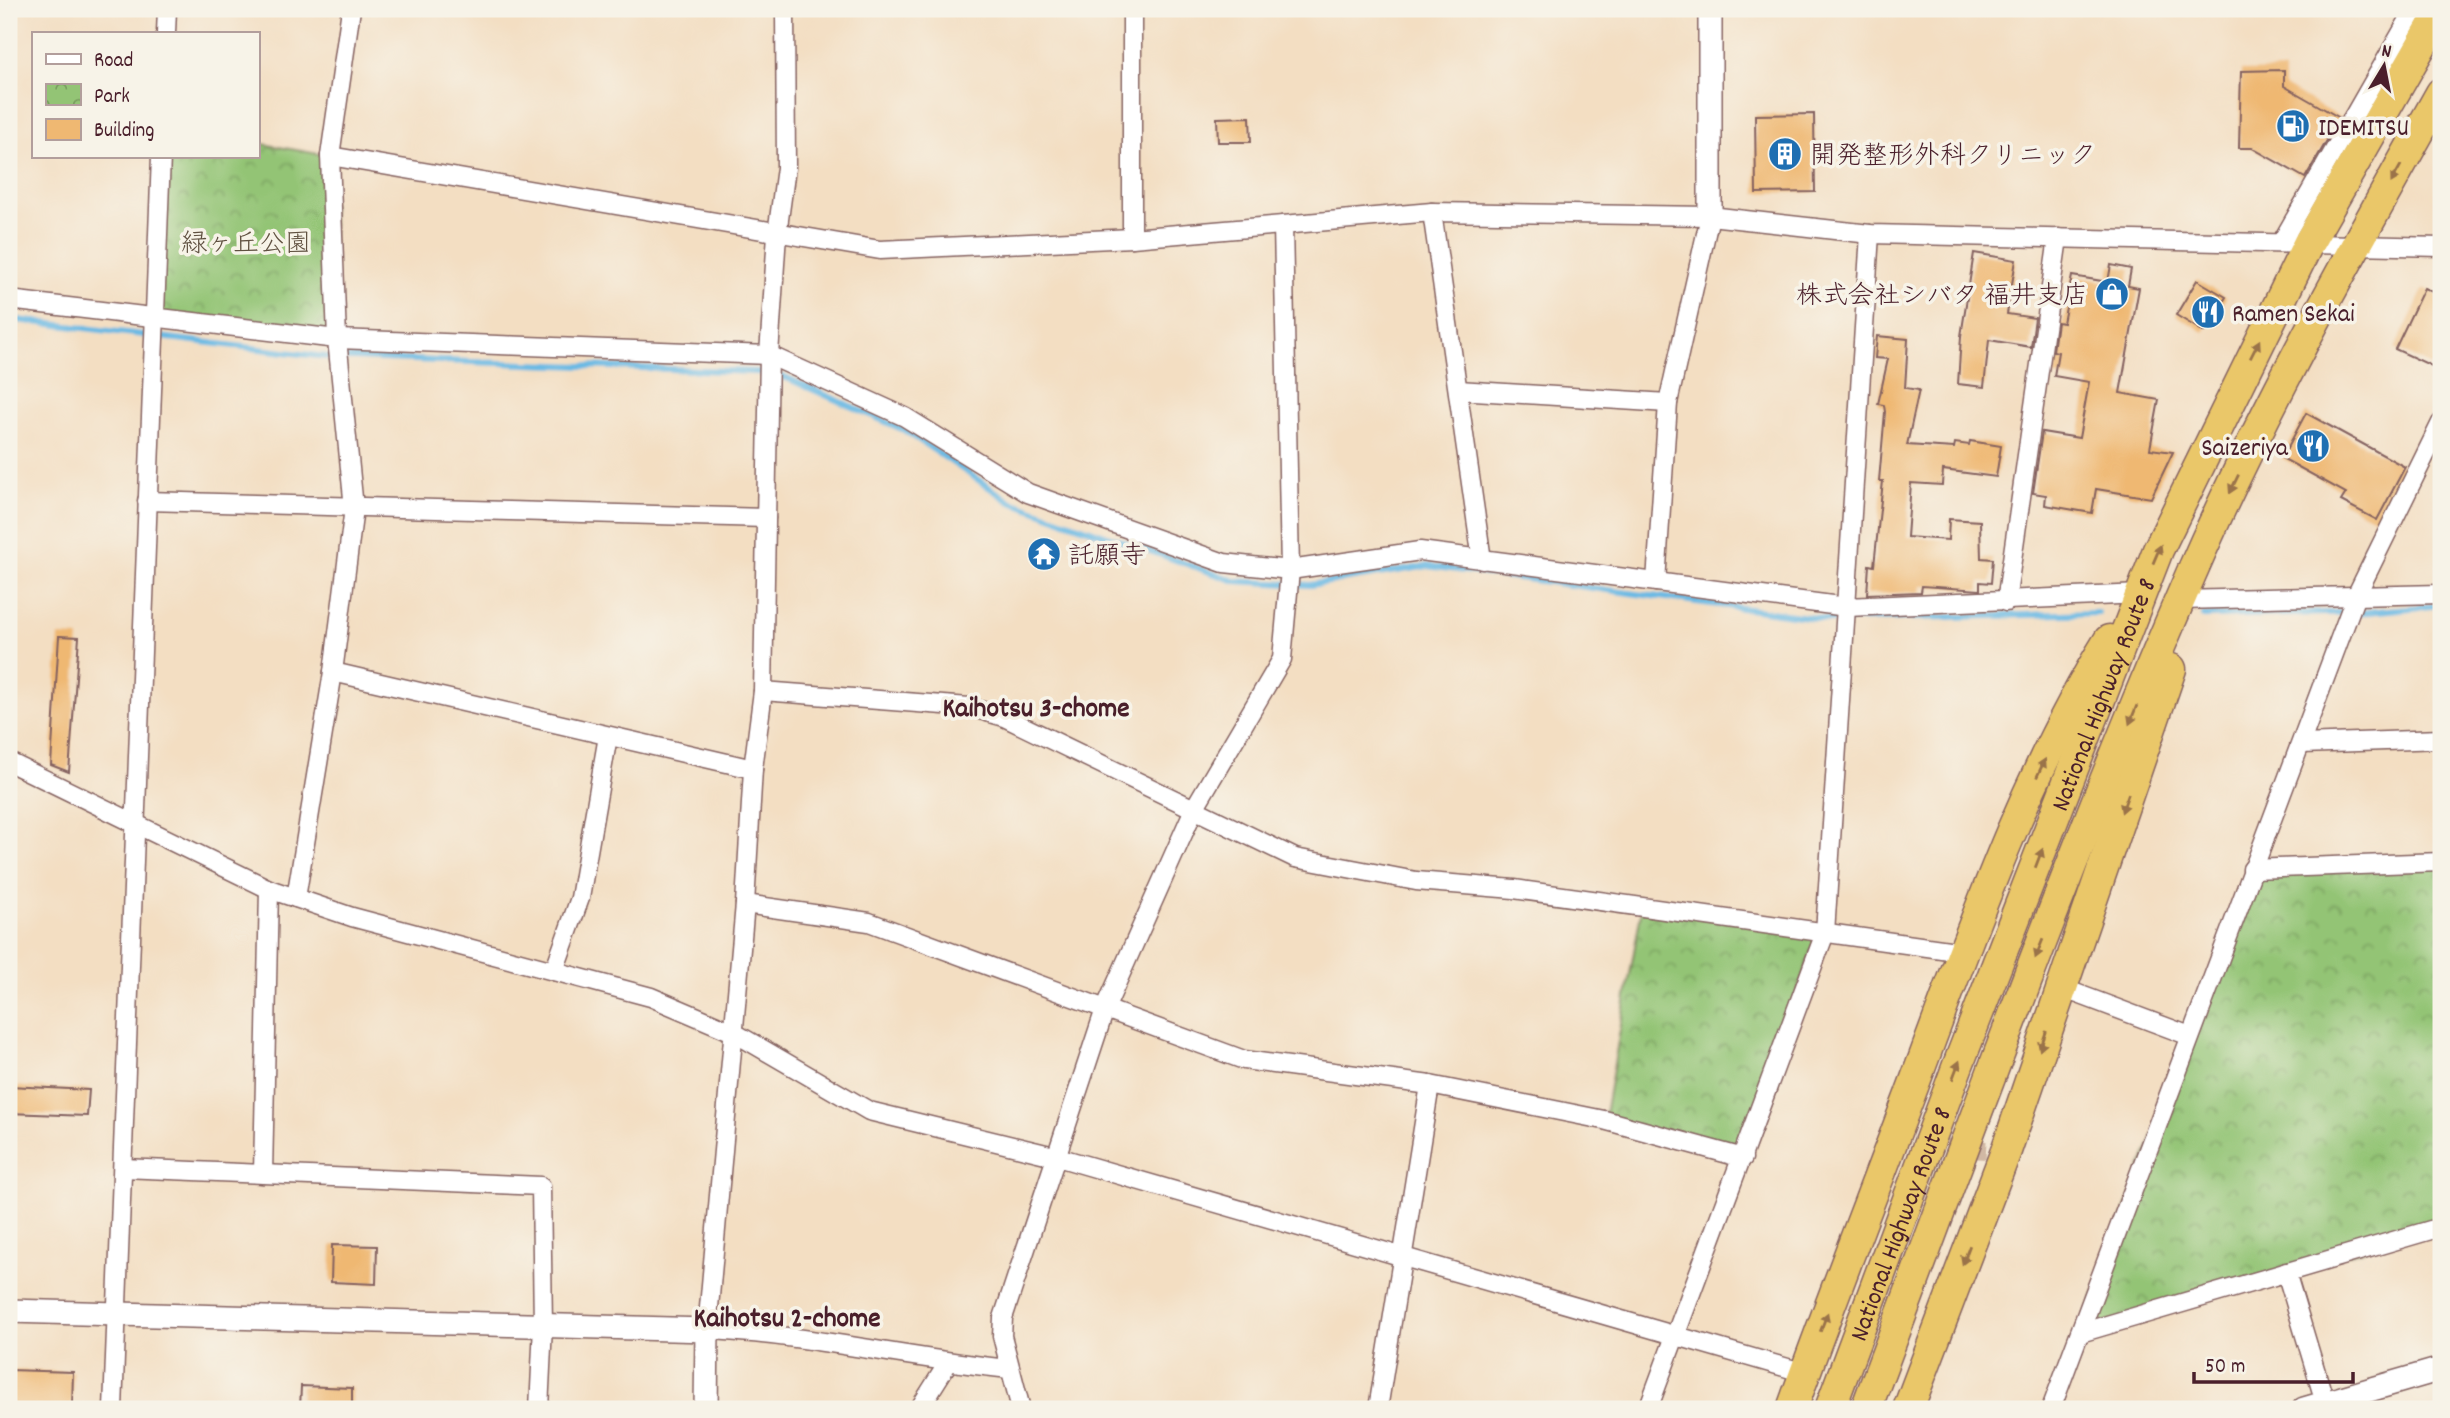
<svg xmlns="http://www.w3.org/2000/svg" width="2450" height="1418" viewBox="0 0 2450 1418" font-family="Dekko,'Klee One',sans-serif">
<defs>
<pattern id="park-crowns" width="20" height="18" patternUnits="userSpaceOnUse" patternTransform="scale(1.75)"><rect width="20" height="18" fill="#93c475"/><path d="M2 6a3 3 0 1 1 6 0M12 15a3 3 0 1 1 6 0" fill="none" stroke="#7a9f60"/></pattern>
</defs>
<rect width="100%" height="100%" fill="#f7f3e8"/>
<filter id="ink" filterUnits="userSpaceOnUse"><feTurbulence type="fractalNoise" baseFrequency=".0143" numOctaves="2"/><feDisplacementMap in="SourceGraphic" scale="14" xChannelSelector="R" yChannelSelector="G"/><feConvolveMatrix kernelMatrix="1 2 1 2 8 2 1 2 1" color-interpolation-filters="sRGB"/></filter>
<filter id="wash" filterUnits="userSpaceOnUse"><feTurbulence type="fractalNoise" baseFrequency=".00686" numOctaves="4" result="noise"/><feDisplacementMap in="SourceGraphic" scale="28" xChannelSelector="R" yChannelSelector="G"/><feGaussianBlur stdDeviation="1.57" result="paint"/><feColorMatrix in="noise" values="0 0 0 0 0 0 0 0 0 0 0 0 0 0 0 0 0 1.4 0 .05"/><feComposite in="paint" operator="in"/></filter>
<g filter="url(#wash)">
<rect width="100%" height="100%" fill="#f3dec2"/>
<g fill="url(#park-crowns)" stroke="#6e7250" stroke-width="2">
<polygon points="257,143 330,156 337,339 154,317 161,156 257,156"/>
<polygon points="2441,862 2441,1227 2080,1333 2252,869"/>
<polygon points="1642,907 1817,932 1743,1158 1604,1120"/>
</g>
<g fill="none" stroke-linecap="round" stroke-linejoin="round">
<g stroke="#69b9e4" stroke-width="6">
<polyline points="9,319 327,357 758,372 787,378 904,430 1011,502 1235,581 1310,585 1428,566 1830,620 2098,613"/>
<polyline points="2204,616 2367,612 2441,605"/>
</g>
</g>
<g id="blocks">
<g fill="#efb872">
<polygon points="2284,70 2284,86 2340,118 2305,178 2252,148 2239,148 2241,71"/>
<polygon points="1814,114 1815,192 1756,193 1755,115"/>
<polygon points="1250,117 1251,142 1218,142 1217,118"/>
<polygon points="1974,253 2016,260 2007,314 2035,318 2031,347 1989,340 1984,387 1958,384 1961,336"/>
<polygon points="2111,265 2131,269 2128,286 2139,288 2120,393 2159,400 2150,449 2173,452 2151,498 2096,489 2092,513 2045,505 2046,495 2033,493 2042,432 2079,438 2089,382 2054,376 2058,352 2053,351 2057,322 2063,323 2072,276 2108,282"/>
<polygon points="2197,280 2226,297 2204,332 2176,315"/>
<polygon points="2424,288 2441,296 2441,356 2436,368 2395,349"/>
<polygon points="1877,336 1908,339 1905,388 1919,390 1907,445 1954,448 1955,443 1969,445 1970,441 2001,446 1996,477 1943,470 1942,485 1911,483 1907,537 1948,540 1949,519 1980,521 1981,558 1993,559 1991,583 1980,582 1980,590 1922,586 1921,592 1867,594 1869,565 1874,566 1883,481 1879,481 1885,412 1884,405 1878,404 1888,359 1875,358"/>
<polygon points="2306,413 2405,467 2377,520 2341,501 2346,493 2282,458"/>
<polygon points="59,636 79,637 69,772 51,765"/>
<polygon points="9,1086 89,1090 87,1116 9,1113"/>
<polygon points="332,1245 377,1246 376,1284 331,1282"/>
<polygon points="9,1370 73,1372 72,1409 9,1409"/>
<polygon points="301,1386 352,1388 352,1409 300,1409"/>
</g>
</g>
</g>
<g filter="url(#ink)">
<use href="#blocks" fill-opacity="0" stroke="#856260" stroke-width="2"/>
<g fill="none" stroke-linecap="round" stroke-linejoin="round">
<polyline stroke="#d1b8a4" stroke-width="18" stroke-dasharray="18 9" stroke-linecap="butt" points="1920,1146 1986,1150"/>
<g stroke="#856260" stroke-width="21">
<g id="minor">
<path d="M785,9L786,168L777,234L769,355L763,691L753,769L745,904L707,1330C808,1334 909,1359 1010,1369"/>
<polyline points="1132,9 1132,238"/>
<polyline points="166,33 167,9"/>
<polyline points="330,156 880,250 1132,238 1432,212 1710,216 1870,234 2441,247"/>
<polyline points="1432,212 1482,560"/>
<polyline points="2281,243 2415,9"/>
<polyline points="9,300 337,339 769,355 905,417 1028,493 1224,563 1290,570 1420,551 1847,607 2141,594"/>
<polyline points="1458,390 1668,403"/>
<polyline points="147,501 766,518"/>
<polyline points="1656,582 1668,403 1710,216"/>
<polyline points="2180,600 2441,594"/>
<polyline points="2006,602 2058,238"/>
<polyline points="333,672 753,769"/>
<polyline points="763,691 969,707 1004,717 1295,858 1416,881 1514,889 1963,952"/>
<polyline points="2302,744 2441,739"/>
<polyline points="9,762 269,889 352,917 651,997 733,1032 869,1111 1054,1156 1805,1373"/>
<polyline points="2252,869 2441,862"/>
<polyline points="296,898 333,672 354,508 337,339 330,156 351,9"/>
<polyline points="745,904 869,922 1244,1060 1430,1085 1604,1120 1743,1158"/>
<polyline points="554,971 580,898 608,736"/>
<polyline points="2062,988 2190,1036"/>
<polyline points="123,1168 541,1186 543,1326 539,1409"/>
<polyline points="263,1174 269,889"/>
<polyline points="2286,1272 2327,1409"/>
<polyline points="2080,1333 2441,1227"/>
<polyline points="113,1409 161,156"/>
<polyline points="919,1409 948,1363"/>
<polyline points="1021,1409 1002,1336 1003,1318 1105,1009 1195,807 1282,659 1290,570 1283,225"/>
<polyline points="1378,1409 1430,1085"/>
<polyline points="1648,1409 1825,933 1870,234"/>
<polyline points="2051,1409 2355,598 2441,423"/>
</g>
</g>
<g stroke="#856260" stroke-width="26">
<g id="tertiary">
<polyline points="1710,9 1710,216"/>
<polyline points="9,1311 707,1330 706,1409"/>
<polyline points="2304,1409 2441,1369"/>
</g>
</g>
<g stroke="#856260" stroke-width="33">
<g id="trunk">
<path d="M1792,1409C1835,1289 1882,1171 1926,1052C1978,912 2030,767 2109,640"/>
<path id="s1" d="M1830,1409L1958,1065L2158,550L2308,244L2441,11"/>
<path d="M1866,1409C1971,1130 2072,848 2191,574C2263,408 2353,250 2441,93"/>
<polyline points="1908,1409 2006,1151 2171,669"/>
</g>
</g>
<use href="#minor" stroke="#fff" stroke-width="18"/>
<use href="#tertiary" stroke="#fff" stroke-width="23"/>
<use href="#trunk" stroke="#eac769" stroke-width="30"/>
</g>
<defs><path id="oneway-solid" d="M-6-.8H1V-3.2L6.5 0L1 3.2V.8H-6Z" transform="scale(1.75)"/></defs>
<g fill="#9a734a">
<use href="#oneway-solid" transform="translate(2396 174) rotate(119)"/>
<use href="#oneway-solid" transform="translate(2255 349) rotate(-63)"/>
<use href="#oneway-solid" transform="translate(2234 484) rotate(116)"/>
<use href="#oneway-solid" transform="translate(2157 554) rotate(-67)"/>
<use href="#oneway-solid" transform="translate(2133 715) rotate(112)"/>
<use href="#oneway-solid" transform="translate(2041 768) rotate(-65)"/>
<use href="#oneway-solid" transform="translate(2125 803) rotate(110)"/>
<use href="#oneway-solid" transform="translate(2039 858) rotate(-69)"/>
<use href="#oneway-solid" transform="translate(2039 949) rotate(112)"/>
<use href="#oneway-solid" transform="translate(2043 1041) rotate(109)"/>
<use href="#oneway-solid" transform="translate(1956 1070) rotate(-69)"/>
<use href="#oneway-solid" transform="translate(1966 1255) rotate(111)"/>
<use href="#oneway-solid" transform="translate(1824 1322) rotate(-69)"/>
</g>
</g>
<defs>
<g id="fuel-disc" transform="scale(1.75)"><circle r="9.5" fill="#1f6fb2" stroke="#f7f3e8"/><path d="M-5.5-6h7V0h2V4h1.3V-2.5L3-4.5l.8-.8L6-3V5H2.5V1h-1V6h-7ZM-4.2-4.7v3.2H.2V-4.7Z" fill="#fff"/></g>
<g id="building-disc" transform="scale(1.75)"><circle r="9.5" fill="#1f6fb2" stroke="#f7f3e8"/><path d="M-4-6H4V6H1V3H-1V6H-4ZM-2.5-4.3h1.7v1.8h-1.7ZM.8-4.3h1.7v1.8H.8ZM-2.5-1h1.7V.8h-1.7ZM.8-1h1.7V.8H.8Z" fill="#fff"/></g>
<g id="shop-disc" transform="scale(1.75)"><circle r="9.5" fill="#1f6fb2" stroke="#f7f3e8"/><path d="M-5-2.5h2.3a2.7 3.5 0 0 1 5.4 0H5L5.5 6h-11ZM-1.5-2.5h3a1.5 2.3 0 0 0-3 0Z" fill="#fff"/></g>
<g id="restaurant-disc" transform="scale(1.75)"><circle r="9.5" fill="#1f6fb2" stroke="#f7f3e8"/><path d="M-5-6h1v4h1v-4h1v4h1v-4h1v5L-1.5 .5V6h-2V.5L-5-1ZM5-6V6H3V1.5H1.5Q1.5-4 5-6Z" fill="#fff"/></g>
<g id="temple-disc" transform="scale(1.75)"><circle r="9.5" fill="#1f6fb2" stroke="#f7f3e8"/><path d="M0-6L5-2H3V0L6.5 2.5H4V6H1.5V3h-3V6H-4V2.5H-6.5L-3 0V-2H-5Z" fill="#fff"/></g>
</defs>
<g fill-rule="evenodd">
<use href="#fuel-disc" x="2293" y="126"/>
<use href="#building-disc" x="1785" y="154"/>
<use href="#shop-disc" x="2112" y="294"/>
<use href="#restaurant-disc" x="2208" y="312"/>
<use href="#restaurant-disc" x="2313" y="446"/>
<use href="#temple-disc" x="1044" y="554"/>
</g>
<g text-anchor="middle" stroke-width="7" stroke-linejoin="round" paint-order="stroke">
<g font-size="26" fill="#4a1f2b" stroke="#f7f3e8" text-anchor="start">
<text x="2318" y="135">IDEMITSU</text>
<text x="1810" y="163">開発整形外科クリニック</text>
<text x="2088" y="303" text-anchor="end">株式会社シバタ 福井支店</text>
<text x="2232" y="321">Ramen Sekai</text>
<text x="2288" y="455" text-anchor="end">Saizeriya</text>
<text x="1068" y="563">託願寺</text>
</g>
<g font-size="26" fill="#605141" stroke="#f7f3e8">
<text x="246" y="251">緑ヶ丘公園</text>
</g>
<g font-size="26" fill="#4a1f2b" stroke="#f7f3e8">
<text dy="9" stroke="none"><textPath href="#s1" startOffset="765">National Highway Route 8</textPath></text>
<text dy="9" stroke="none"><textPath href="#s1" startOffset="198">National Highway Route 8</textPath></text>
</g>
<g font-size="28" font-weight="bold" fill="#4a1f2b" stroke="#f7f3e8">
<text x="1036" y="716">Kaihotsu 3-chome</text>
<text x="787" y="1326">Kaihotsu 2-chome</text>
</g>
</g>
<rect width="2450" height="1418" fill="none" stroke="#f7f3e8" stroke-width="35"/>
<rect x="32" y="32" width="228" height="126" fill="#f7f3e8" stroke="#b29e9c" stroke-width="2"/>
<rect x="46" y="54" width="35" height="10" fill="#ffffff" stroke="#b29e9c" stroke-width="2"/>
<text x="94" y="66" font-size="21" fill="#4a1f2b">Road</text>
<rect x="46" y="84" width="35" height="21" fill="url(#park-crowns)" stroke="#b29e9c" stroke-width="2"/>
<text x="94" y="102" font-size="21" fill="#4a1f2b">Park</text>
<rect x="46" y="119" width="35" height="21" fill="#efb872" stroke="#b29e9c" stroke-width="2"/>
<text x="94" y="136" font-size="21" fill="#4a1f2b">Building</text>
<g transform="translate(2384 66) rotate(10)" stroke="#f7f3e8" stroke-width="5" paint-order="stroke">
<path d="M0-5L12 26L0 18L-12 26Z" fill="#4a1f2b"/>
<text y="-10" font-size="19" font-weight="bold" text-anchor="middle" fill="#4a1f2b">N</text>
</g>
<path d="M2194 1372v10h159v-10" fill="none" stroke="#4a1f2b" stroke-width="3.5"/>
<text x="2205" y="1372" font-size="21" fill="#4a1f2b" stroke="#f7f3e8" stroke-width="5" paint-order="stroke">50 m</text>
</svg>
